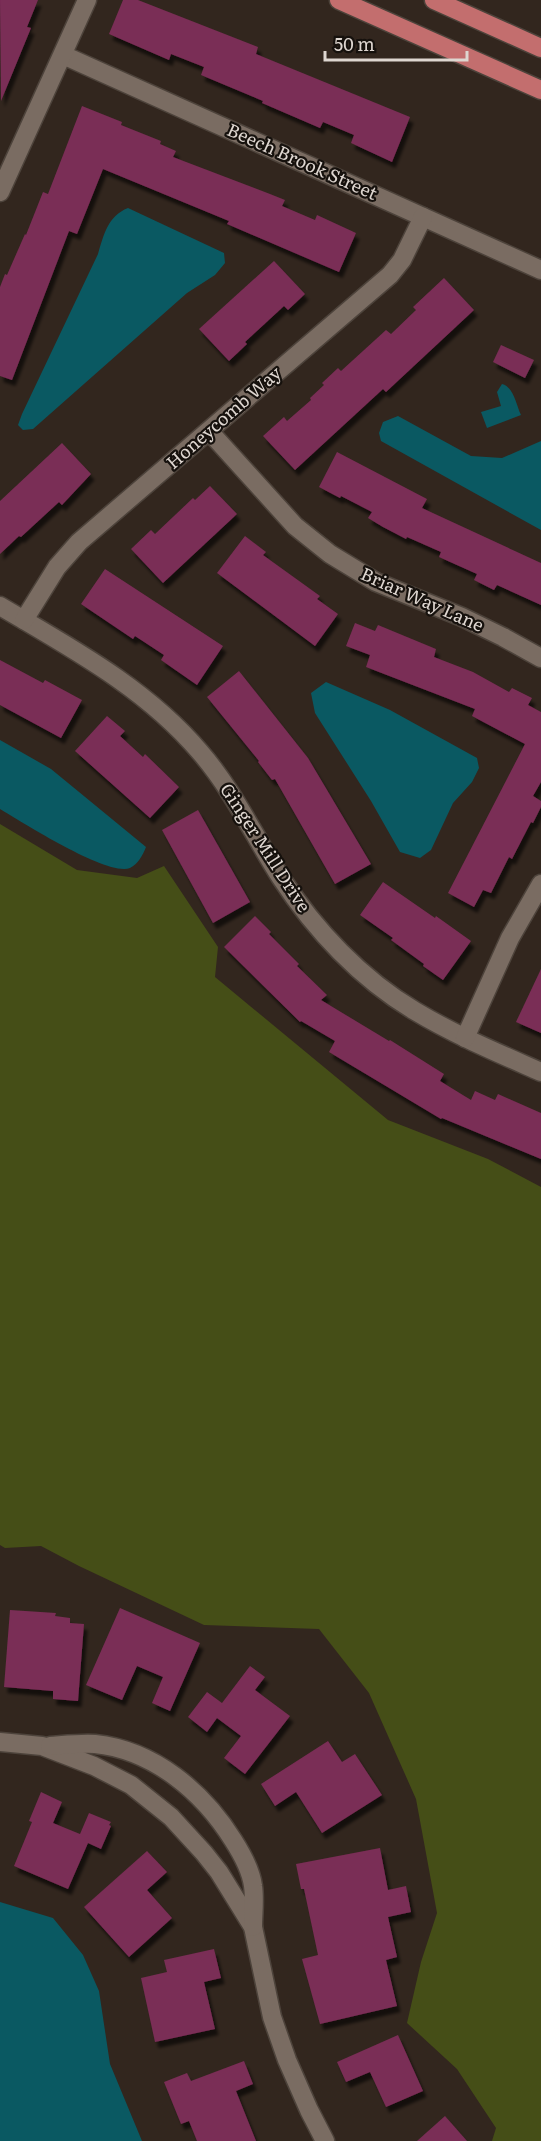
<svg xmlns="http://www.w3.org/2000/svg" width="541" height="2141" viewBox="0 0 541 2141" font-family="Literata,serif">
<defs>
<filter id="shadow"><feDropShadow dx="3.5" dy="6" stdDeviation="1.5" flood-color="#0009"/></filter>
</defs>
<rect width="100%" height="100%" fill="#32261e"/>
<polygon fill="#454e17" points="0,824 77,870 137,878 164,866 218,947 215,977 388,1120 488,1159 541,1187 541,2141 492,2141 496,2128 457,2069 407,2023 421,1962 437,1913 416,1799 369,1693 319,1629 204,1625 79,1566 41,1546 5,1548 0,1545"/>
<g fill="#0a5962">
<path d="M128,208L224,253L225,263L215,275L187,293L33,429L23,430L18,425L22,414L98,254C104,234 108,216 128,208Z"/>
<path d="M502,384C514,387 516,405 521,415L487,428L481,412L501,406L497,392Z"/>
<polygon points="398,416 471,456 502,458 541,441 541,530 381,441 379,433 383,422"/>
<polygon points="326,682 390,710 477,758 479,768 472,782 453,803 431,850 420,858 400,852 371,801 315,713 311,693"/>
<path d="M0,740L51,769L146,847C143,855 138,864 130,868C108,877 22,822 0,809Z"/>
<polygon points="0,1902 53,1918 83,1955 99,1991 110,2064 142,2141 0,2141"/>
</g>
<g fill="#7a2d56" filter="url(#shadow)">
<polygon points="0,0 38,0 27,27 31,28 1,101"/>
<polygon points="123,0 138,0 258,47 256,54 410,117 392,162 351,143 354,135 323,122 320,128 262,103 263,101 201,75 204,67 171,54 169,60 109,34"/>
<polygon points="82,106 122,122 121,125 161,141 160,144 176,151 173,157 270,194 285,200 282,206 315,220 317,215 356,233 339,272 227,224 229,221 103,169 77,234 69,231 12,380 0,376 0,287 5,274 7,275 25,234 26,235 43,192 48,194"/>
<polygon points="274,261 305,294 288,310 284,306 245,342 247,344 229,361 199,329"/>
<polygon points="444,278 474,310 386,392 383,389 295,470 263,436 284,417 287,421 311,400 310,398 324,385 322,383 338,368 341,371 386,330 391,334 416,310 413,307"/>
<polygon points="501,345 534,360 525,378 493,362"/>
<polygon points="62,443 91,474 62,505 59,502 21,537 19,536 0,554 0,501"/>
<polygon points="337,452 427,499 422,508 541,563 541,605 497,585 494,590 474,580 477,574 439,557 441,552 407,537 406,539 383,527 368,518 372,512 341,496 340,498 319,487"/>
<polygon points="210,486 237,514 163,583 131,549 151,530 155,534 193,498 195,500"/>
<polygon points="245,536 266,552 263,555 320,596 317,599 338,614 315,646 217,573"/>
<polygon points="105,569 223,646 197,685 161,660 164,655 135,636 133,639 81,604"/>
<polygon points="355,623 375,631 378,625 436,649 434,657 473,672 509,692 512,688 532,698 528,705 541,712 541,782 533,796 541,801 541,807 533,823 531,822 512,859 509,857 491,893 483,890 474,907 448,893 525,744 472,716 475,709 366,667 370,655 346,646"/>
<polygon points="0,660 43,683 45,680 82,700 61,738 0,705"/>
<polygon points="239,671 308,758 371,864 335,884 275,779 272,780 258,762 259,761 207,697"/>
<polygon points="107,716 125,731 120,736 143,757 145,754 179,787 150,818 75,751"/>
<polygon points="198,810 250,902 213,923 162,830"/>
<polygon points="383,882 435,918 436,916 471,941 443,980 423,966 424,964 391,940 393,938 360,915"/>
<polygon points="255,916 271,932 269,934 299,964 297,966 327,995 321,1000 389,1041 390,1040 444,1074 440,1081 471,1100 475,1091 495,1100 498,1094 541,1113 541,1159 442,1118 441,1119 329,1052 335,1041 301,1021 300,1022 224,947"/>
<polygon points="541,969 541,1033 516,1022"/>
<polygon points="120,1608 200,1643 170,1711 152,1703 163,1677 137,1666 122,1700 86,1685"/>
<polygon points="10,1610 56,1613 55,1616 70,1618 70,1623 84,1624 78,1701 53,1699 53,1691 4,1687"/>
<polygon points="250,1666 265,1677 255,1690 290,1716 245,1774 224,1758 241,1736 217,1718 207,1732 188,1717 207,1692 222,1703"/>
<polygon points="328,1741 342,1762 355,1754 382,1795 322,1833 296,1792 275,1806 261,1784"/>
<polygon points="41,1792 62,1802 53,1823 80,1834 89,1813 111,1822 109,1825 111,1826 101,1849 88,1843 68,1889 14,1866 32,1822 29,1821"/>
<polygon points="380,1848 388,1890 406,1886 411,1912 388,1917 397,1957 386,1960 397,2006 320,2024 302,1959 318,1955 304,1889 301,1889 296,1864"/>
<polygon points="147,1851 167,1872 147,1890 172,1918 129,1957 84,1907"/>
<polygon points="214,1949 221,1978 204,1982 215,2029 155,2042 141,1978 167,1972 164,1960"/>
<polygon points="398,2035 423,2091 386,2107 370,2072 346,2082 337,2062"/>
<polygon points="244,2061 253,2084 236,2091 256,2141 197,2141 189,2121 181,2124 164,2082 187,2073 191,2081"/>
<polygon points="445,2116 467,2141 417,2141"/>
</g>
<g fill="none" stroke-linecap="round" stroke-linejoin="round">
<g stroke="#4d433b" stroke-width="21">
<g id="street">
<polyline points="63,55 541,270"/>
<polyline points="0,192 87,0"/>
<polyline points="209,431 295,526 330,554 376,582 462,617 503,637 541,658"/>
<path d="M0,606C71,648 146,688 200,752C233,790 254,836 281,878C315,930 361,979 415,1011C455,1035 498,1053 541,1072"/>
<polyline points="24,620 57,567 79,542 390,275 402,260 423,217"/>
<polyline points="465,1038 510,938 541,884"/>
<polyline points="0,1742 42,1746 94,1766 131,1785 171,1817 204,1853 219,1872 253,1927 272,2017 287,2060 309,2110 325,2141"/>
<path d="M50,1746C64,1745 81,1743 95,1744C154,1750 203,1792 233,1840C242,1854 251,1870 253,1886C255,1899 253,1914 253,1927"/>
</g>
</g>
<g stroke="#4d433b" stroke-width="21">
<g id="primary">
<polyline points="339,0 541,90"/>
<polyline points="434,0 541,48"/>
</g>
</g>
<use href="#street" stroke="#7a6c62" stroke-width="18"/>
<use href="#primary" stroke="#c36e6e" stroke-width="18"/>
</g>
<g text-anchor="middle" stroke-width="4.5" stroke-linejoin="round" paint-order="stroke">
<g font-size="18" fill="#ded6d0" stroke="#16110d">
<text transform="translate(302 162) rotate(24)" y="6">Beech Brook Street</text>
<text transform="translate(224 418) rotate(-41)" y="6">Honeycomb Way</text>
<text transform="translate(422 600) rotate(24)" y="6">Briar Way Lane</text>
<text transform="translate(265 848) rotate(57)" y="6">Ginger Mill Drive</text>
</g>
</g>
<path d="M325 51v9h142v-9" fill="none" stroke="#ded6d0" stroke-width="3"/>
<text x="334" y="51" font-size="18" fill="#ded6d0" stroke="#16110d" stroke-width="4.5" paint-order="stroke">50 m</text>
</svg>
